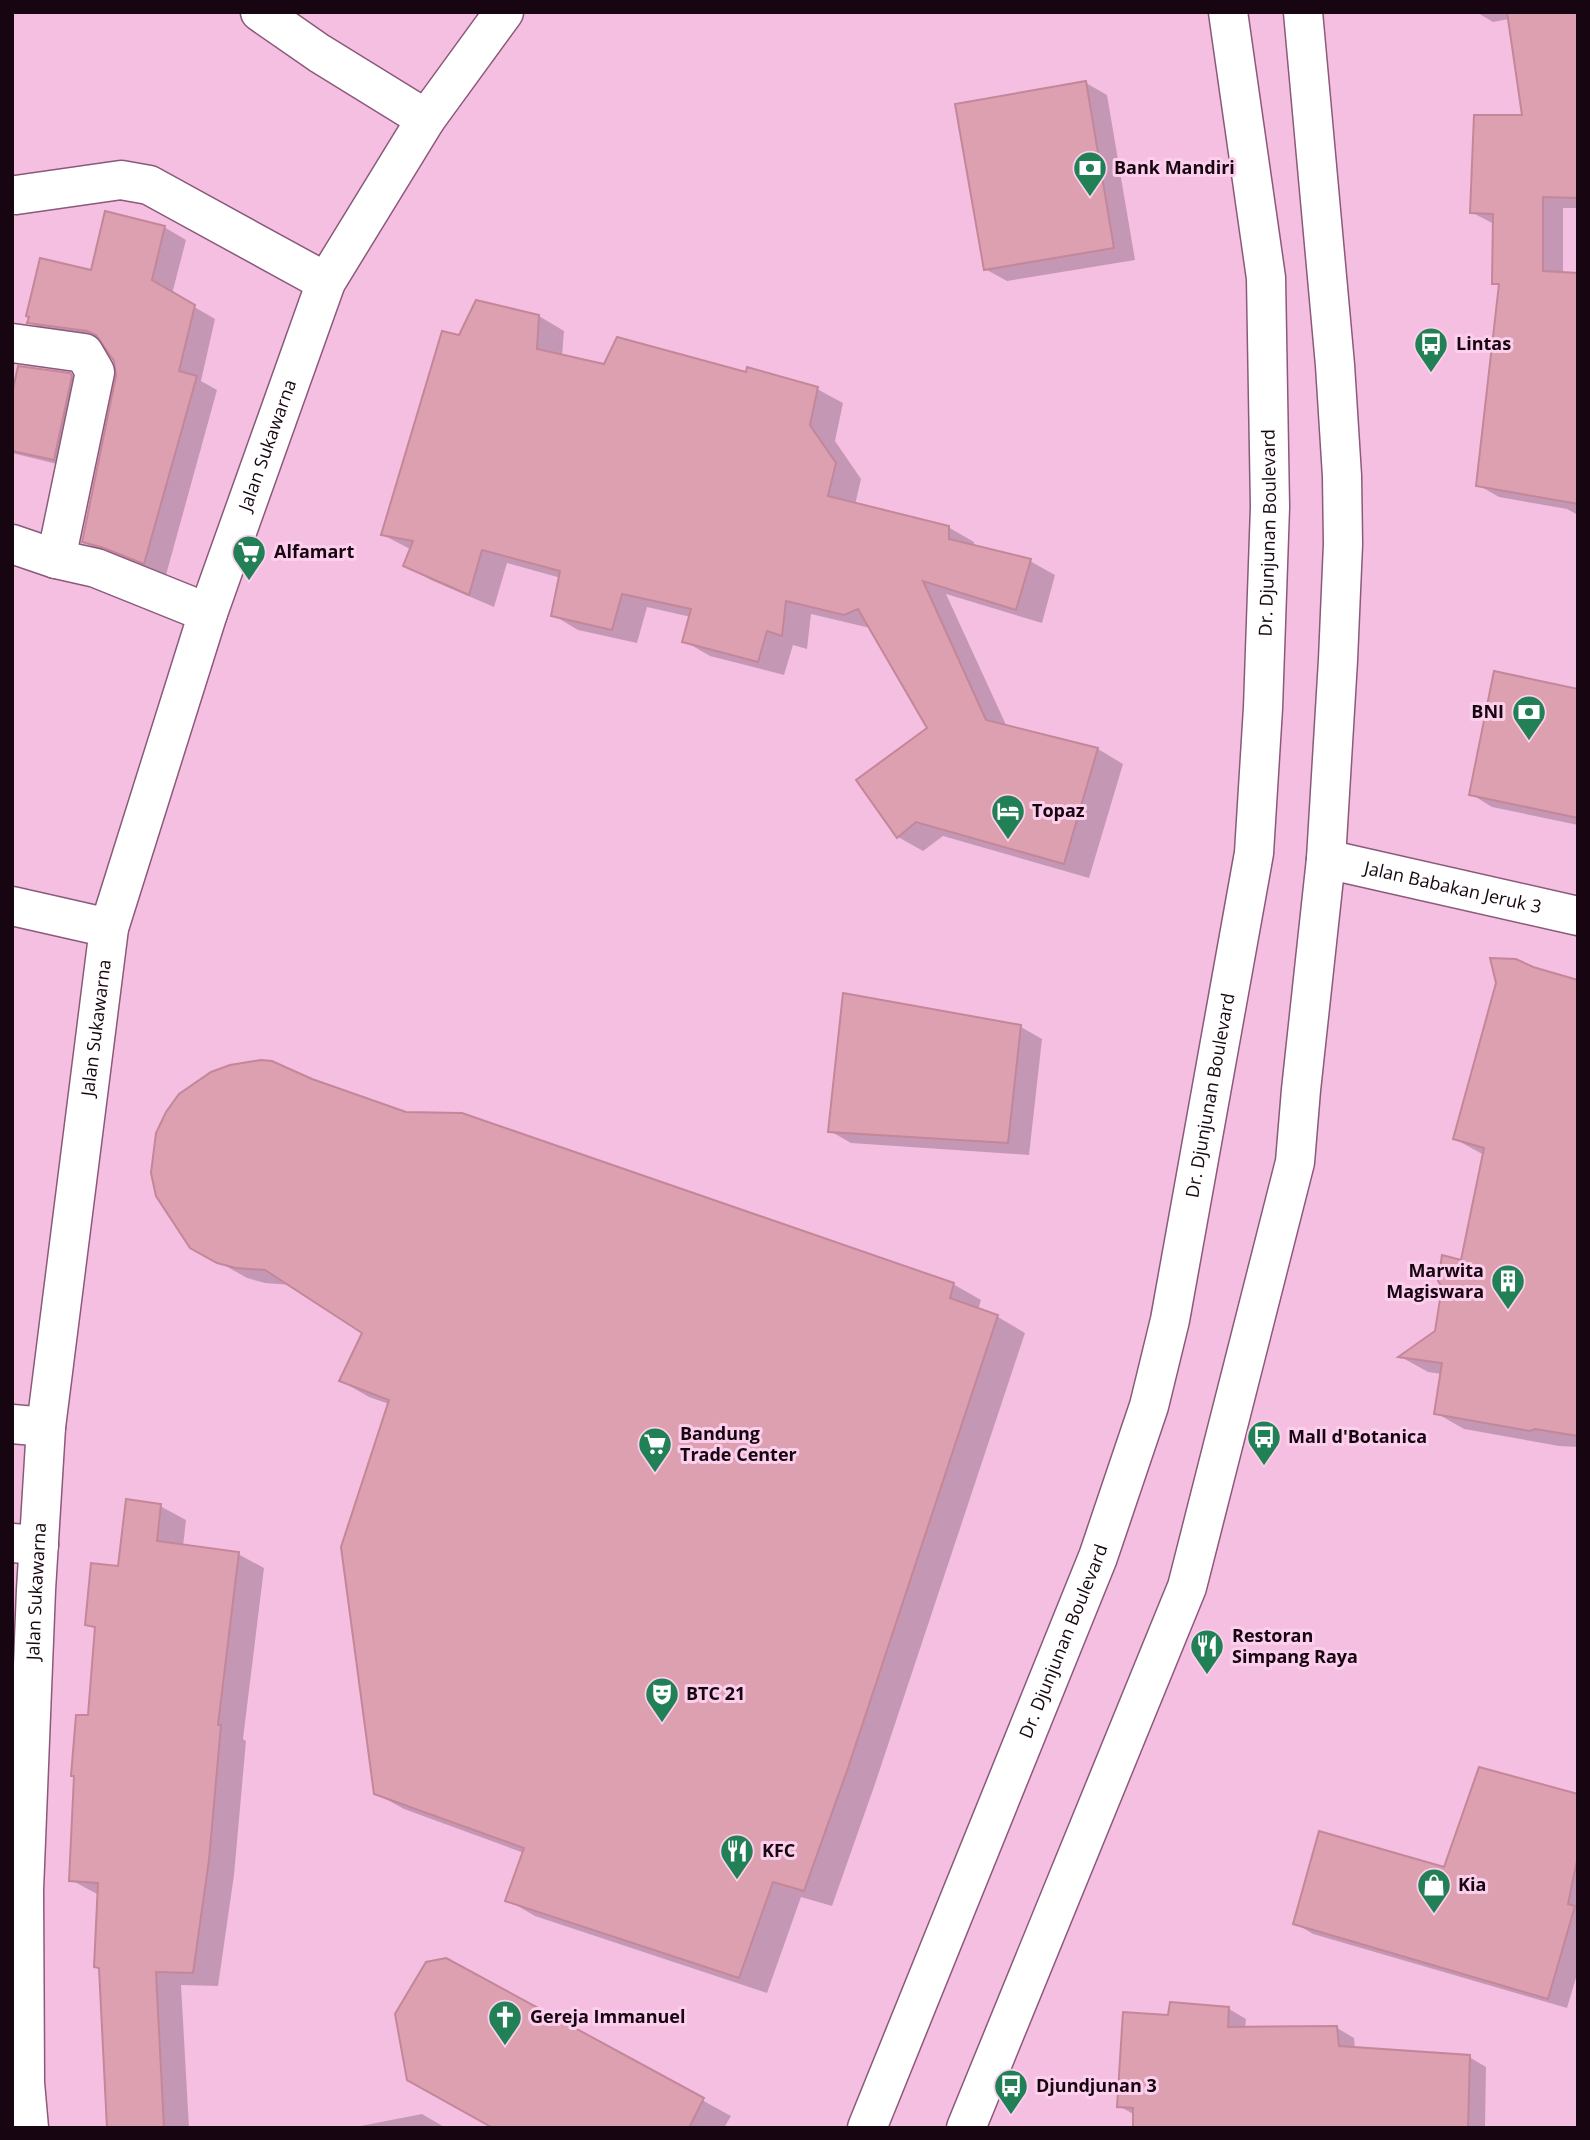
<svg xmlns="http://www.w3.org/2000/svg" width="1590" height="2140" viewBox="0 0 1590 2140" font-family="'Open Sans',sans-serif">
<rect width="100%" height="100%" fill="#f5bfe2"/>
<g fill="#0003">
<polygon points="1476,12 1578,12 1578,208 1563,208 1563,274 1578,275 1578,515 1567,509 1499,497 1478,485 1500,286 1494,283 1494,224 1471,212 1524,116 1509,19 1493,22"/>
<polygon points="1086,83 1107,95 1135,260 1007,281 985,269"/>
<polygon points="164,227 186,240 172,294 215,319 201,381 217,390 166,575 127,559 105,554 84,542 118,376 116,360 103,342 51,334 29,322 92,272"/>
<polygon points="539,316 564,331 562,357 605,366 748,374 817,389 843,403 835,441 861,479 855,505 948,527 974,542 974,547 1030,561 1055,575 1042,623 946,594 1007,727 1098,749 1123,764 1089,878 943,836 923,851 898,837 929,729 870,628 811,614 807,649 793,645 784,675 710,656 684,641 691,617 647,607 637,643 578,630 553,615 561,578 507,563 494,607 431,580 406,566 412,550 383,535 460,337"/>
<polygon points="70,375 85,383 69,467 12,453 12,403"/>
<polygon points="1578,691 1578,825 1492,807 1471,794"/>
<polygon points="1532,968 1578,982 1578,1447 1559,1446 1464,1429 1436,1413 1442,1374 1428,1372 1401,1357 1437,1332 1463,1262 1484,1155 1455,1139"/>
<polygon points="1021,1027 1042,1039 1029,1155 851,1143 830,1131"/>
<polygon points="312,1081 406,1114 953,1284 981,1300 978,1310 998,1317 1025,1333 875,1784 832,1906 801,1897 767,1993 535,1916 507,1900 524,1853 404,1809 375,1793 389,1404 369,1397 341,1381 364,1333 291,1285 265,1283 247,1278 192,1247"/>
<polygon points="160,1506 186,1520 183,1547 238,1554 264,1568 243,1739 246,1741 234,1875 218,1986 181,1985 189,2128 109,2128 101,1970 95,1966 99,1895 71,1880 90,1717 97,1630 87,1624 120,1568"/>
<polygon points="1578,1796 1578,1971 1567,2008 1313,1934 1295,1923 1445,1870"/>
<polygon points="445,1959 731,2116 724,2128 495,2128"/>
<polygon points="1229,2009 1246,2019 1245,2029 1337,2028 1354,2038 1355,2049 1469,2057 1486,2067 1485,2128 1135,2128 1135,2115 1119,2106 1169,2017"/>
<polygon points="422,2114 446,2128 350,2128"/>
</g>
<g fill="#dda0b1" stroke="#c38799" stroke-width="2">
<polygon points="1507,12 1578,12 1578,198 1543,197 1543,271 1578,273 1578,504 1476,486 1499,284 1492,284 1493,214 1470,213 1474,115 1522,115"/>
<polygon points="1086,81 1114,248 984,270 955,104"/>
<polygon points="105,211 165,226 152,280 195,305 179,371 197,376 144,564 104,548 82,542 116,376 114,361 96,335 87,331 27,323 29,317 26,316 40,258 91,270"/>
<polygon points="476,300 539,315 537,349 604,364 617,337 746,372 747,367 818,387 810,425 836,463 828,496 949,526 949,539 1031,559 1016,610 923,581 986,720 1098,748 1064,864 916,822 897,838 856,780 927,728 858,609 844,615 786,601 782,636 767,631 758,662 682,642 691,609 622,594 612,630 551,616 560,571 482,550 469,595 403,566 413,541 381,535 442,331 459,335"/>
<polygon points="18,366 70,373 72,376 54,460 12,451 12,394"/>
<polygon points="1494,671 1578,689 1578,818 1469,795"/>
<polygon points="1490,958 1516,959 1533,967 1578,980 1578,1436 1535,1429 1530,1431 1434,1414 1442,1363 1398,1357 1435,1331 1442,1287 1438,1281 1442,1255 1461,1260 1484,1148 1453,1139 1496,983"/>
<polygon points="843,993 1021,1025 1008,1143 828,1132"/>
<polygon points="261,1060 272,1061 312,1079 406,1112 462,1113 954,1283 950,1298 998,1315 848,1768 804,1891 773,1882 739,1978 505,1901 524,1848 374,1794 341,1547 389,1400 339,1381 362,1333 265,1270 236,1268 217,1263 190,1248 156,1196 151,1173 156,1133 166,1112 179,1094 211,1072 230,1065"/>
<polygon points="126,1499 161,1504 157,1541 239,1552 218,1725 221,1725 209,1860 193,1973 156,1972 164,2128 107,2128 99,1968 94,1967 98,1883 69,1881 74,1776 71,1776 76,1715 88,1715 95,1627 85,1625 91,1563 118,1566"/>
<polygon points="1479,1767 1578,1794 1578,1856 1568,1904 1575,1906 1548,1999 1293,1924 1319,1831 1444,1867"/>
<polygon points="446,1958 704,2098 689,2128 493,2128 407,2080 395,2014 426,1962"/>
<polygon points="1170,2002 1229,2007 1228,2027 1337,2026 1339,2046 1470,2055 1468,2128 1133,2128 1133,2108 1117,2107 1123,2012 1168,2015"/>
</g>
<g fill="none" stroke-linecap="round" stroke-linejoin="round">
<g stroke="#8a5a7a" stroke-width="41">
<g id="minor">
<polyline points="260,12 319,53 426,119"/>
<polyline points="16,195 121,180 149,185 326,282"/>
<polyline points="12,343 84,353 95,372 56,559"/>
<polyline points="12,544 56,559 96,568 208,613"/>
<path id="s1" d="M1326,859L1578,916"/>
<polyline points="12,906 109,928"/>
<polyline points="12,1424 46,1427"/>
<polyline points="12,1543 39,1545"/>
</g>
</g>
<g stroke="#8a5a7a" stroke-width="41">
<g id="tertiary">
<path id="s2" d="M29,2128L25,2083L24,1890L36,1590L46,1427L109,928L208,613L326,282L426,119L504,12"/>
</g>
</g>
<g stroke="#8a5a7a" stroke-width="41">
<g id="trunk">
<path id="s3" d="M867,2128L1098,1557L1149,1406L1170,1320L1254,853L1263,708L1270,507L1266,278L1228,12"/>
<polyline points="966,2128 1187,1587 1295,1162 1301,1090 1326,859 1338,660 1343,544 1342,476 1335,365 1303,12"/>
</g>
</g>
<use href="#minor" stroke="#fff" stroke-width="38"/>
<use href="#tertiary" stroke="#fff" stroke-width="38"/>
<use href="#trunk" stroke="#fff" stroke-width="38"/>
</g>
<defs>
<g id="bank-pin" transform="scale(1.75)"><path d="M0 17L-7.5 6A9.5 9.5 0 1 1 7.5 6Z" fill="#228057" stroke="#fcd0ec"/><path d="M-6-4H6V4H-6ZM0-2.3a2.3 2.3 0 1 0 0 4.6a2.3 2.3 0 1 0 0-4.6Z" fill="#fff"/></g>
<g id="bus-pin" transform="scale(1.75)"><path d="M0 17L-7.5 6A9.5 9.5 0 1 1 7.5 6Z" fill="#228057" stroke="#fcd0ec"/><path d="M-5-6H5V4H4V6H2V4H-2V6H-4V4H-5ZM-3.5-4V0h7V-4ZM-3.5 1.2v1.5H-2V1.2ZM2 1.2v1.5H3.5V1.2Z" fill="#fff"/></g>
<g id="supermarket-pin" transform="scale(1.75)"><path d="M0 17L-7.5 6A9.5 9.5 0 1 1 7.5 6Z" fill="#228057" stroke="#fcd0ec"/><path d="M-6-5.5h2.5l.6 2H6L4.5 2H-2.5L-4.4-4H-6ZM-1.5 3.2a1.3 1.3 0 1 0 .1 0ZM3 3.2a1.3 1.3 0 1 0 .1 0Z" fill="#fff"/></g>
<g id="hotel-pin" transform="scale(1.75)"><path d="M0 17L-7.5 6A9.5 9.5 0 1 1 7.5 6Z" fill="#228057" stroke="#fcd0ec"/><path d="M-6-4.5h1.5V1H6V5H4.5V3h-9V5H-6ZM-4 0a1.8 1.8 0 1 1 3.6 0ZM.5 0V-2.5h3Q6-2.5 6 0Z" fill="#fff"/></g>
<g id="building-pin" transform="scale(1.75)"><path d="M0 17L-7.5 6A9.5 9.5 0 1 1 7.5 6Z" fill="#228057" stroke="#fcd0ec"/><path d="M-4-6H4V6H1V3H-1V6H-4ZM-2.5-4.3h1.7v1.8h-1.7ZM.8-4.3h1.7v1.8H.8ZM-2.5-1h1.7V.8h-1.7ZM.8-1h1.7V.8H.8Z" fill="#fff"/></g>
<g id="restaurant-pin" transform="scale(1.75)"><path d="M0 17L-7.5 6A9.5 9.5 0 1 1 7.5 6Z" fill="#228057" stroke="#fcd0ec"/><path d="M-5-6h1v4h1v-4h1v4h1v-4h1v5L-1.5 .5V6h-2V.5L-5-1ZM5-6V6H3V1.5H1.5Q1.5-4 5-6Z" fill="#fff"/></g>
<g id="theatre-pin" transform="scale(1.75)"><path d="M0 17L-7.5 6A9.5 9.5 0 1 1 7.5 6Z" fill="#228057" stroke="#fcd0ec"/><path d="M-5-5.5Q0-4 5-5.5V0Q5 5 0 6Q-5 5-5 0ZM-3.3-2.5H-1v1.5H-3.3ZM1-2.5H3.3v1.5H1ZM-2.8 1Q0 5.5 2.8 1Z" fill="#fff"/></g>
<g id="shop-pin" transform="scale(1.75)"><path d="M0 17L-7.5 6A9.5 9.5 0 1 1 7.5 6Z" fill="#228057" stroke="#fcd0ec"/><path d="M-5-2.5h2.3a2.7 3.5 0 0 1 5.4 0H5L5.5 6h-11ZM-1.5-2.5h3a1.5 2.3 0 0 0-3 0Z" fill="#fff"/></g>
<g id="church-pin" transform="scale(1.75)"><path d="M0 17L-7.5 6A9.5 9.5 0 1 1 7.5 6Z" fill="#228057" stroke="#fcd0ec"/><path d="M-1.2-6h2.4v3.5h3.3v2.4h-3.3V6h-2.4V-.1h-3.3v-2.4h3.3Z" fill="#fff"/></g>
</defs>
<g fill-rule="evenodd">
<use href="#bank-pin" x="1090" y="168"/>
<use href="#bus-pin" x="1431" y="344"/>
<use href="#supermarket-pin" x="249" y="552"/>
<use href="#bank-pin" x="1529" y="712"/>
<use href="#hotel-pin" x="1008" y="811"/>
<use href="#building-pin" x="1508" y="1281"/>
<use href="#bus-pin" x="1264" y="1437"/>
<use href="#supermarket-pin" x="655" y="1444"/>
<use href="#restaurant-pin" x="1207" y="1646"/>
<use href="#theatre-pin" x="662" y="1694"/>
<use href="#restaurant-pin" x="737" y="1851"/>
<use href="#shop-pin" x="1434" y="1885"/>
<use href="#church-pin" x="505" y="2017"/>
<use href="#bus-pin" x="1011" y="2086"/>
</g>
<g text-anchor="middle" stroke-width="6" stroke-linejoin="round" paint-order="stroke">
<g font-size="18" font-weight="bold" fill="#170611" stroke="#fcd0ec" text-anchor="start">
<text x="1114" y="174">Bank Mandiri</text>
<text x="1456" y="350">Lintas</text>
<text x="274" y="558">Alfamart</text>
<text x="1504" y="718" text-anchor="end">BNI</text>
<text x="1032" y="817">Topaz</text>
<text x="1484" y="1277" text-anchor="end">Marwita<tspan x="1484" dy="21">Magiswara</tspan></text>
<text x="680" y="1440">Bandung<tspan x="680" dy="21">Trade Center</tspan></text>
<text x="1288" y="1443">Mall d'Botanica</text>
<text x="1232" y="1642">Restoran<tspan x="1232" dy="21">Simpang Raya</tspan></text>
<text x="686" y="1700">BTC 21</text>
<text x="762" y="1857">KFC</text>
<text x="1458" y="1891">Kia</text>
<text x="530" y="2023">Gereja Immanuel</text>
<text x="1036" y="2092">Djundjunan 3</text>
</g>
<g font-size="18" fill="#170611" stroke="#fcd0ec">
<text dy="6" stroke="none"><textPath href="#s2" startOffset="1713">Jalan Sukawarna</textPath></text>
<text dy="6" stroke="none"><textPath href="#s3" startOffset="1659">Dr. Djunjunan Boulevard</textPath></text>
<text dy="6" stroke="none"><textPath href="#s1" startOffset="130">Jalan Babakan Jeruk 3</textPath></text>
<text dy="6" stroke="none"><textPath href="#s2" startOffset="1104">Jalan Sukawarna</textPath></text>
<text dy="6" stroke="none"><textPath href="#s3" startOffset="1092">Dr. Djunjunan Boulevard</textPath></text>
<text dy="6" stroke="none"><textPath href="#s2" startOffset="537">Jalan Sukawarna</textPath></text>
<text dy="6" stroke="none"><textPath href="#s3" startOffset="525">Dr. Djunjunan Boulevard</textPath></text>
</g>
</g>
<rect width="1590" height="2140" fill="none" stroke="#170611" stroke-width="28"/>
</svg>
